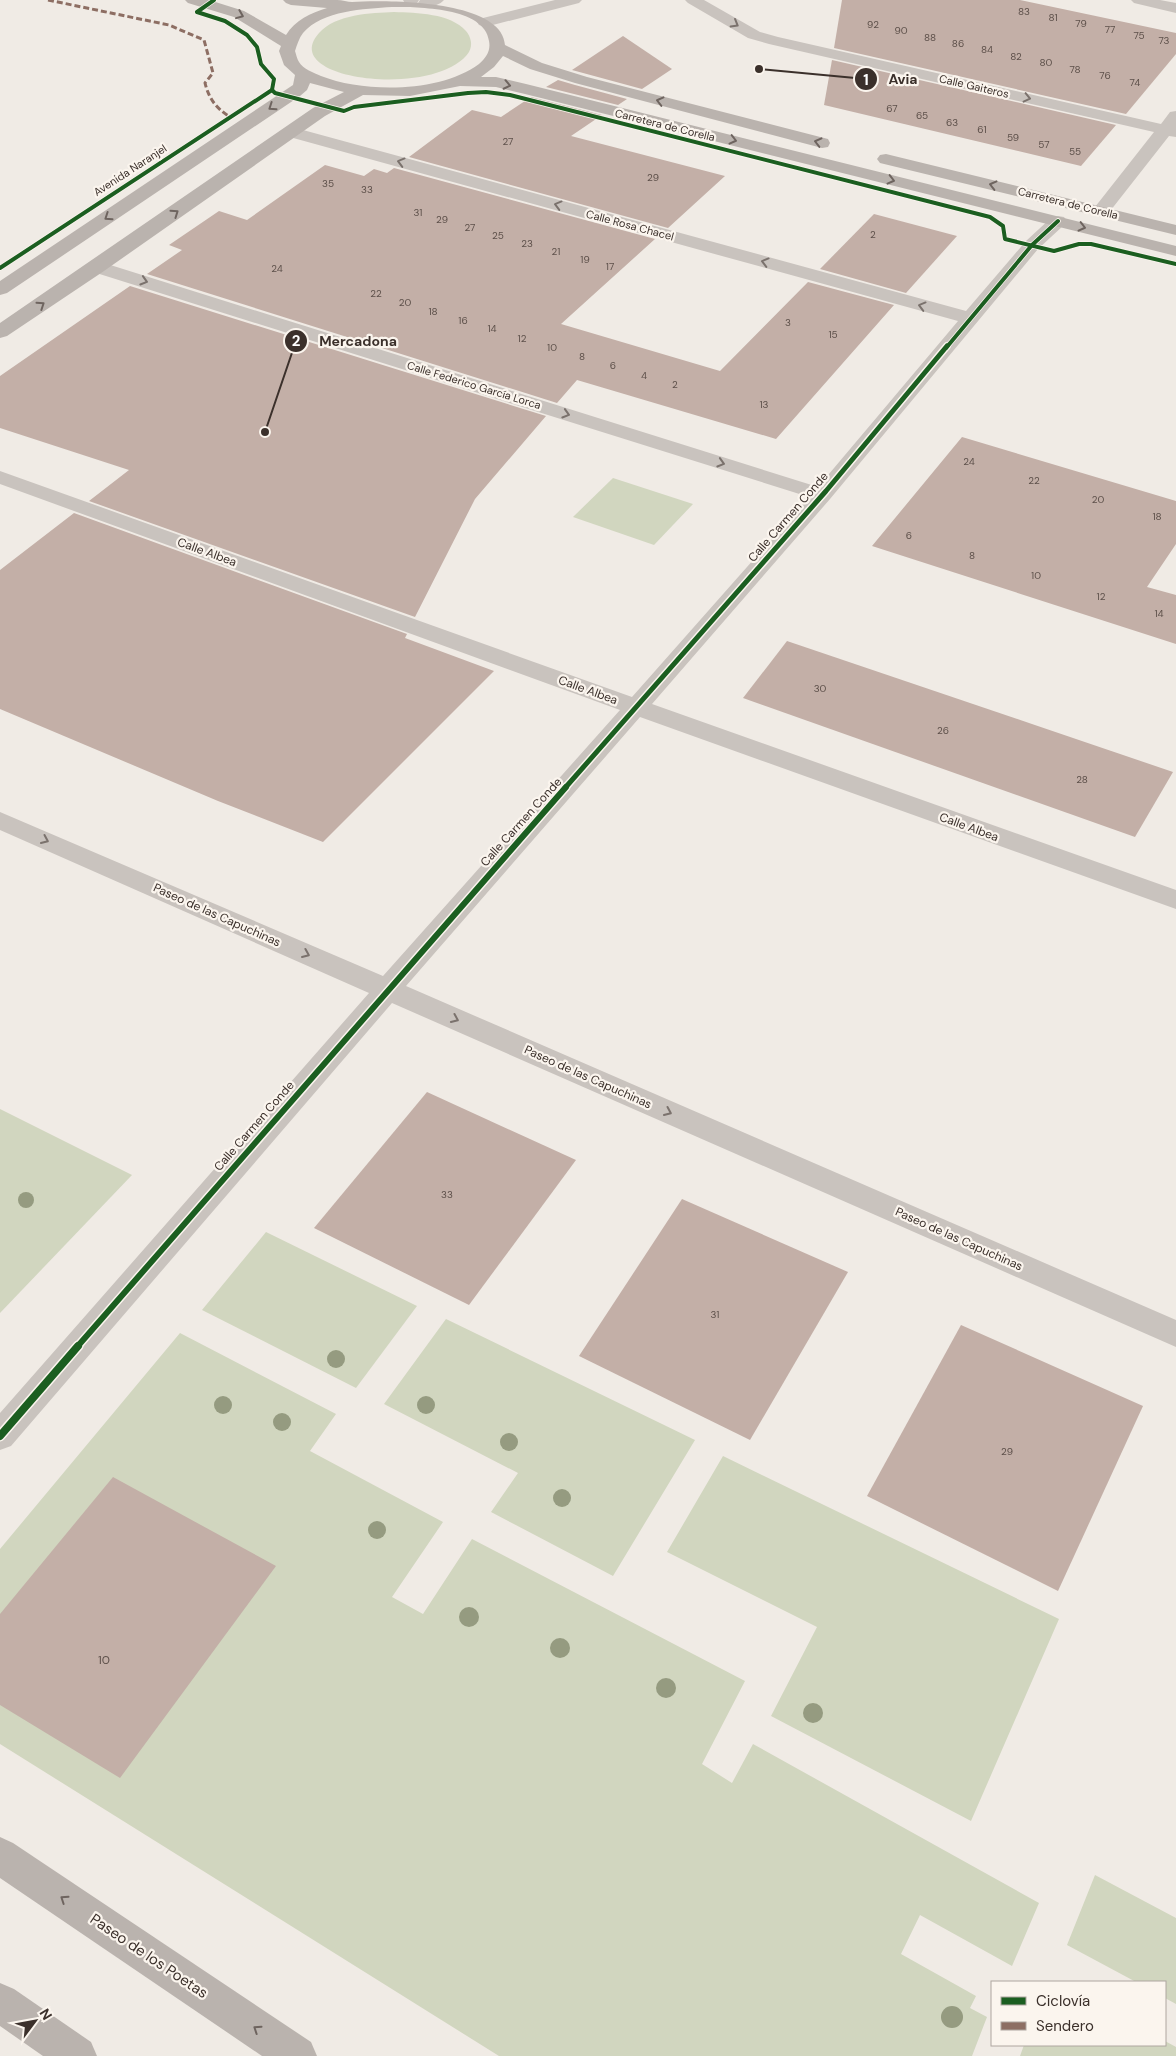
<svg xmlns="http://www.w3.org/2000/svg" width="1176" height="2056" viewBox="0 0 1176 2056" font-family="'DM Sans',sans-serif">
<rect width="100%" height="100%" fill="#f0ebe5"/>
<g fill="#d1d6bf">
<path d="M394,12C417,13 450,13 466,31C471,37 473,45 469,52C438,99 276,81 319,33C336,14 371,13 394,12Z"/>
<polygon points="613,478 693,504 654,545 573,517"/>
<polygon points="0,1109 132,1175 0,1313"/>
<polygon points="266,1232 417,1306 356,1388 202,1310"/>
<polygon points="446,1319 695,1440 613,1576 491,1512 518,1473 384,1404"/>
<polygon points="180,1333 336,1414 310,1451 443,1522 392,1597 423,1614 472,1539 745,1681 702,1764 732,1783 753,1744 1039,1903 1012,1966 920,1915 901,1954 976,1996 970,2008 987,2017 972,2056 499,2056 0,1744 0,1549"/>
<polygon points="723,1456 1059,1619 971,1821 771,1716 817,1627 667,1552"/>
<polygon points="1095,1875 1176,1918 1176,2004 1165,1998 1165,1982 1136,1982 1067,1945"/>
<polygon points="1165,2041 1176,2047 1176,2056 1020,2056 1024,2045 1165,2045"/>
</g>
<g fill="#c3afa7">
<polygon points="842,0 1020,0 1176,33 1176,54 1126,114 834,48"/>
<polygon points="623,36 672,69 642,89 572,70"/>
<polygon points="832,60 1116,125 1081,166 824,105"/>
<polygon points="558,80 575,85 627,99 618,105 546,87"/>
<polygon points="531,97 602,115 571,136 725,176 668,228 409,157 472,110 501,117"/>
<polygon points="325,165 364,176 374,169 387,173 394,168 655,239 561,324 720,371 808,282 894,305 776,439 577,380 557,403 147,274 182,250 169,245 219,211 247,220"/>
<polygon points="874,214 957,236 906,293 820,269"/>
<polygon points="130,286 546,416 475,499 415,617 89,501 129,470 0,428 0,376"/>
<polygon points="962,437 1176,501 1176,544 1147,587 1176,595 1176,644 872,546"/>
<polygon points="74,513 407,634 405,638 494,671 323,842 218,801 0,709 0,570"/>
<polygon points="787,641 1029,723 1173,772 1135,837 743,698"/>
<polygon points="427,1092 576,1160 469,1305 314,1228"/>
<polygon points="682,1199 848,1272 750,1440 579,1356"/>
<polygon points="961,1325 1143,1406 1058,1591 867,1496"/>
<polygon points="113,1477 276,1566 120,1778 0,1705 0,1614"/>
</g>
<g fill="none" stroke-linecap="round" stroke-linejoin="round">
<path fill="#c9c3be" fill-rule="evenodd" d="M420,0H444C439,6 428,8 421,6L418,3Z"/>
<g fill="#c9c3be" fill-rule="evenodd">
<polygon points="403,0 419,0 416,5 406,5"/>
<polygon points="555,0 582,0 579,3 485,27 479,25 477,22 479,19"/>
<polygon points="685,0 704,0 760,32 778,37 1161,124 1170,112 1176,111 1176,137 1169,136 1107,215 1101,216 1095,215 1092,211 1095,207 1154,132 769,44 748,38 688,3"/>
<polygon points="1131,0 1160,0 1176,3 1176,13 1134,3"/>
<polygon points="292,127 966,311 1026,241 1052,217 1058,216 1064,217 1067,221 1064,225 1038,249 830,499 652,704 1176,890 1176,909 640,717 406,986 1176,1320 1176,1347 392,1003 11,1446 0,1450 0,1413 369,993 0,830 0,812 383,976 620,710 0,484 0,471 632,697 809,497 90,271 88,267 90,263 97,261 104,263 818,487 958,321 286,136 284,132 286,128"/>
</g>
<g fill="#bab3ae" fill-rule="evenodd">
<path d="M185,0H209L244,11L286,35C295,20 311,13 327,8L291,5L286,3L283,0C301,0 319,0 337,0C342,0 348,2 352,2C389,0 502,0 505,45L542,63L587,77L828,139L830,143L828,147L822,148L575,83L530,69L503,56L494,67L481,77H496L526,84L1176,246V256L525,94L496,87L460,86L410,96L363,95L325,116L104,271L7,336L0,338V323L313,108L344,92L310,83L307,90L300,96L7,293L0,295V281L293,85L295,75L284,65L279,51L281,46L234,17L188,3ZM392,7C417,7 485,7 489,41C491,51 486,58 479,64C440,93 364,93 321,76C314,73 303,69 299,62C297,59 296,54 295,51C297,45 299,38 303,33C323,10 364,9 392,7Z"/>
<polygon points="886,154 1176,225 1176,235 880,163 877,159 880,155"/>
<polygon points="0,1837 13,1843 311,2042 317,2056 262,2056 0,1878"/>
<polygon points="0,1983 14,1989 91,2042 97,2056 43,2056 0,2026"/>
</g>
<path stroke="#8d6e63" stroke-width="3" stroke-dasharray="6 3" stroke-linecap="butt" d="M48,0L169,25L204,40L213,73L205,83C209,99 216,108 230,117"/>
<g stroke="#fbf5ee" stroke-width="5.5">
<g id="cycleway-far3">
<polyline points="214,0 197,12 225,21 247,35 257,47 261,64 274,79 272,90 275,93 344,111 354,107 468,93 486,92 510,95 990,217 1003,226 1005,239 1054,251 1079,244 1091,244 1176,264"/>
<polyline points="0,268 272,90"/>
<polyline points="946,348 1032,245 1058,221"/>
</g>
</g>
<g stroke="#fbf5ee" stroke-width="8">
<polyline id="cycleway-far2" points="565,788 826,491 947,346"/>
</g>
<g stroke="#fbf5ee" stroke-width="9">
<polyline id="cycleway-far1" points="77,1347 566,787"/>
</g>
<g stroke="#fbf5ee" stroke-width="11">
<polyline id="cycleway" points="0,1436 78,1346"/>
</g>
<use href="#cycleway-far3" stroke="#1b5e20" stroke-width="4"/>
<use href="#cycleway-far2" stroke="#1b5e20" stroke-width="5"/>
<use href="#cycleway-far1" stroke="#1b5e20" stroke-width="6"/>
<use href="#cycleway" stroke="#1b5e20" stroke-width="8"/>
</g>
<g fill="#959b80">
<circle cx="26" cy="1200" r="8"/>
<circle cx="336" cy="1359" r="9"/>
<circle cx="223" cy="1405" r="9"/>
<circle cx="426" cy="1405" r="9"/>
<circle cx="282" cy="1422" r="9"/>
<circle cx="509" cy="1442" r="9"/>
<circle cx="562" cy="1498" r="9"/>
<circle cx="377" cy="1530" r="9"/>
<circle cx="469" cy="1617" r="10"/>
<circle cx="560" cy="1648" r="10"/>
<circle cx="666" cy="1688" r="10"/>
<circle cx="813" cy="1713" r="10"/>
<circle cx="952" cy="2017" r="11"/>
</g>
<defs><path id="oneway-chevron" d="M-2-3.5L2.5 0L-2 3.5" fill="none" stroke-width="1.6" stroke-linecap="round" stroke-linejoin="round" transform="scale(1.25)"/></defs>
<g stroke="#6e645f">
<use href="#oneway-chevron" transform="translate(240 15) rotate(22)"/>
<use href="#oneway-chevron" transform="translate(507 85) rotate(12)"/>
<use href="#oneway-chevron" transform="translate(660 101) rotate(-166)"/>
<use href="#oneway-chevron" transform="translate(272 107) rotate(146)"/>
<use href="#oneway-chevron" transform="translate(733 140) rotate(14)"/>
<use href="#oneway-chevron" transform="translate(818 142) rotate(-166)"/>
<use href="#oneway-chevron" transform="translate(891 180) rotate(14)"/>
<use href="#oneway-chevron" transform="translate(993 185) rotate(-166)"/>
<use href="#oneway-chevron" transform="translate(175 213) rotate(-35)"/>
<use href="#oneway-chevron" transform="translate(108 217) rotate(146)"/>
<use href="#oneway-chevron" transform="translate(1082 227) rotate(14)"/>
<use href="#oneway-chevron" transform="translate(41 305) rotate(-34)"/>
<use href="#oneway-chevron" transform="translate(64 1899) rotate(-146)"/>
<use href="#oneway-chevron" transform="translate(257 2029) rotate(-146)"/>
</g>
<g stroke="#7b726d">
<use href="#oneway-chevron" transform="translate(735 24) rotate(30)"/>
<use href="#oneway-chevron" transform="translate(1027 98) rotate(13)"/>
<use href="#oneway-chevron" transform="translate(401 162) rotate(-165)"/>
<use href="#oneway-chevron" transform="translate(558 205) rotate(-165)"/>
<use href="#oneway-chevron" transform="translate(765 262) rotate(-165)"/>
<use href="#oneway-chevron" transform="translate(144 281) rotate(17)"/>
<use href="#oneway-chevron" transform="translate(922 306) rotate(-165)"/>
<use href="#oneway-chevron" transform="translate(566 414) rotate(17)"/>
<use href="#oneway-chevron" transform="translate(721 463) rotate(17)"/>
<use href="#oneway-chevron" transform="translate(45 840) rotate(24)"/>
<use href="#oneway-chevron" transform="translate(306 954) rotate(23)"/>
<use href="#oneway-chevron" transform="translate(455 1019) rotate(24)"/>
<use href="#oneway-chevron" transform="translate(668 1112) rotate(24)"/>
</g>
<g text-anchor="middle" stroke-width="4.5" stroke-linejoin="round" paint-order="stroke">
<g font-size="10" fill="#5d504a">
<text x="1024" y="15">83</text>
<text x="1053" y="21">81</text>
<text x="1081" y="27">79</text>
<text x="873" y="28">92</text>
<text x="1110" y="33">77</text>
<text x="901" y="34">90</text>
<text x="1139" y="39">75</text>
<text x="930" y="41">88</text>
<text x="1164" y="44">73</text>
<text x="958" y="47">86</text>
<text x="987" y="53">84</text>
<text x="1016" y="60">82</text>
<text x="1046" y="66">80</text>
<text x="1075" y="73">78</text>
<text x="1105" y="79">76</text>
<text x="1135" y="86">74</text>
<text x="892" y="112">67</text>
<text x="922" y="119">65</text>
<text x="952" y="126">63</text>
<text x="982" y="133">61</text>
<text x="1013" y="141">59</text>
<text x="508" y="145">27</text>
<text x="1044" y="148">57</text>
<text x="1075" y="155">55</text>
<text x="653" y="181">29</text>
<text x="328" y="187">35</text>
<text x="367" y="193">33</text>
<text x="418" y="216">31</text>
<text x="442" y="223">29</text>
<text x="470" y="231">27</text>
<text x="873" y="238">2</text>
<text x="498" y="239">25</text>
<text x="527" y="247">23</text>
<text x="556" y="255">21</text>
<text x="585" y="263">19</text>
<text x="610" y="270">17</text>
<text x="277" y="272">24</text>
<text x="376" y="297">22</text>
<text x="405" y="306">20</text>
<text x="433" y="315">18</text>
<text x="463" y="324">16</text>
<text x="788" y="326">3</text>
<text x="492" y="332">14</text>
<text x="833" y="338">15</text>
<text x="522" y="342">12</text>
<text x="552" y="351">10</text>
<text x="582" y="360">8</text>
<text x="613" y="369">6</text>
<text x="644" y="379">4</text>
<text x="675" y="388">2</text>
<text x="764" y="408">13</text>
<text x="969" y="465">24</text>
<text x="1034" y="484">22</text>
<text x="1098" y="503">20</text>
<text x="1157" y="520">18</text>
<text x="909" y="539">6</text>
<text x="972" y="559">8</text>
<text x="1036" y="579">10</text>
<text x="1101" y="600">12</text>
<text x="1159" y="617">14</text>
<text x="820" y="692">30</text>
<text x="943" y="734">26</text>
<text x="1082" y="783">28</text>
<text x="447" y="1198">33</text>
<text x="715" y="1318">31</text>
<text x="1007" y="1455">29</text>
</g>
<g font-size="11" fill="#3b302b" stroke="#fbf5ee">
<text transform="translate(974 86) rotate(13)" y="4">Calle Gaiteros</text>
<text transform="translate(665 125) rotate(14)" y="4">Carretera de Corella</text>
<text transform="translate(130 170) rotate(-33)" y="4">Avenida Naranjel</text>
<text transform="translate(1068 203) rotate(14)" y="4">Carretera de Corella</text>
<text transform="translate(630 225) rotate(15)" y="4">Calle Rosa Chacel</text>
<text transform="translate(474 385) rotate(17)" y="4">Calle Federico García Lorca</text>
</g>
<g font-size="12" fill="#3b302b" stroke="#fbf5ee">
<text transform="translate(788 517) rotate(-49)" y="4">Calle Carmen Conde</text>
<text transform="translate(207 552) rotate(20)" y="4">Calle Albea</text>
<text transform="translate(588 690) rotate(20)" y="4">Calle Albea</text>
<text transform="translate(521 822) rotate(-48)" y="4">Calle Carmen Conde</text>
<text transform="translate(969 827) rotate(20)" y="4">Calle Albea</text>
<text transform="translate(217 915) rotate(24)" y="4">Paseo de las Capuchinas</text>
<text transform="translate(588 1077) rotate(24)" y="4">Paseo de las Capuchinas</text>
<text transform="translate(254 1126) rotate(-49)" y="4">Calle Carmen Conde</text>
<text transform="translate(959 1239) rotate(24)" y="4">Paseo de las Capuchinas</text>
</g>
<g font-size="12" fill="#5d504a">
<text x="104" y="1664">10</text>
</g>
<g font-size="15" fill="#3b302b" stroke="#fbf5ee">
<text transform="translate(149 1956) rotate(34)" y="5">Paseo de los Poetas</text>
</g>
</g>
<path fill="none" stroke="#3b302b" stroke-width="2" d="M759 69L866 79M265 432L296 341"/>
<g fill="#3b302b" stroke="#fbf5ee" stroke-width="2">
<circle cx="759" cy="69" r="5"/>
<circle cx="265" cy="432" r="5"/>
<circle cx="866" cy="79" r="12"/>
<circle cx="296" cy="341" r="12"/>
</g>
<g font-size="15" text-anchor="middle" font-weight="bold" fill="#fff">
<text x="866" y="85">1</text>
<text x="296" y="346">2</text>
</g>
<g font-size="14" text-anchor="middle" font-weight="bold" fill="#3b302b" stroke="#fbf5ee" stroke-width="4.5" stroke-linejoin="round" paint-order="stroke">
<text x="903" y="84">Avia</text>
<text x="358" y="346">Mercadona</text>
</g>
<rect x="991" y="1981" width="175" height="65" fill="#fbf5ee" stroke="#aea6a0"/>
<rect x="1001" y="1997" width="25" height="8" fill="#1b5e20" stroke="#aea6a0"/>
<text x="1036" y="2006" font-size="15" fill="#3b302b">Ciclovía</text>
<rect x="1001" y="2022" width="25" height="8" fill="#8d6e63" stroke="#aea6a0"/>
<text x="1036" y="2031" font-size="15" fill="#3b302b">Sendero</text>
<g transform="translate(35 2021) rotate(58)" stroke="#fbf5ee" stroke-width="4" paint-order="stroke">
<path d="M0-4L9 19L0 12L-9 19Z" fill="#3b302b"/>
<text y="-8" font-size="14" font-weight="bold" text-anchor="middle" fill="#3b302b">N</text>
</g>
</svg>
